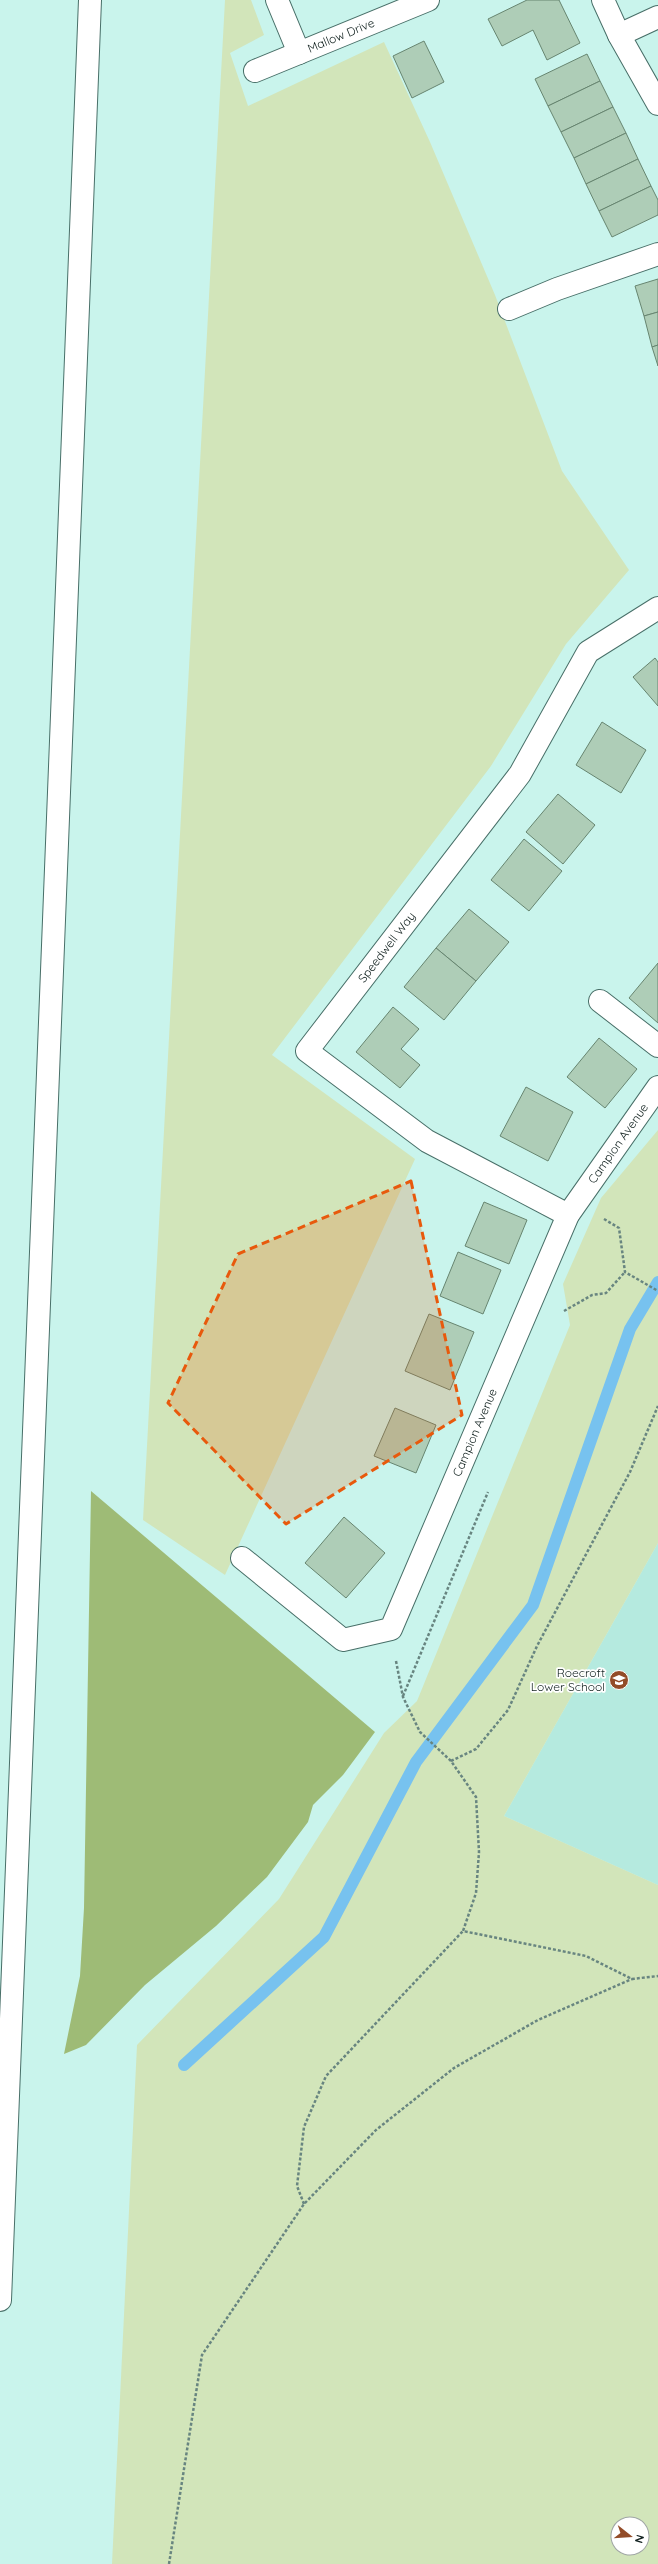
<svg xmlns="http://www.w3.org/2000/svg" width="658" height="2564" viewBox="0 0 658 2564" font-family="Quicksand,sans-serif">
<rect width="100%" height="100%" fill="#c9f4ec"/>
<polygon fill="#b5eadf" points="658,1543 658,1885 504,1816"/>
<g fill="#d2e5ba" fill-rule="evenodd">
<polygon points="225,0 251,0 264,35 230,53 248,106 384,42 430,142 495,295 562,471 629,570 566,644 491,766 272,1055 415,1159 225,1575 143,1520"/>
<path d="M658,1130V1543L504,1816L658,1885V2564H112L137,2045L279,1899L384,1733L417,1701L570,1325L563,1284L601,1198ZM618,2524H642V2548H618Z"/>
</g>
<polygon fill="#9ebb76" points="91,1491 375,1732 343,1775 313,1805 308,1822 267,1877 216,1926 145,1985 86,2045 64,2054 80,1976 84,1908"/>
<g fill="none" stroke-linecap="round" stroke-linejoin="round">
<polyline stroke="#77c2ef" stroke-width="12" points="184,2065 324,1937 416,1762 533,1605 630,1329 658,1282"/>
</g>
<g fill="#aecdb7" stroke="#678570">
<polygon points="527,0 559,0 580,43 547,60 533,30 502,46 488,19"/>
<polygon points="424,41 444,82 412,98 393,56"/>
<polygon points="587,54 600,81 548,106 535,79"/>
<polygon points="600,81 613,107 561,132 548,106"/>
<polygon points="613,107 626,133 574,158 561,132"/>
<polygon points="626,133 638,159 586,184 574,158"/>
<polygon points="638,159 651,186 599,211 586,184"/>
<polygon points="651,186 658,200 658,215 612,237 599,211"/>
<polygon points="658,279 658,312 644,316 635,286"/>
<polygon points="658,312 658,345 652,347 644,316"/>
<polygon points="658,345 658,366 652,347"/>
<polygon points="655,658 658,662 658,706 633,677"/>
<polygon points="602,722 646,750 621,793 576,765"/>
<polygon points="558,794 595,825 563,864 526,832"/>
<polygon points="524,839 562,871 529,911 491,880"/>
<polygon points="469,909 509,942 476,981 436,948"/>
<polygon points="436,948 476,981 444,1020 404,987"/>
<polygon points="658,963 658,1023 629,998"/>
<polygon points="393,1007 419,1029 401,1049 420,1065 400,1088 356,1052"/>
<polygon points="599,1038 637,1069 605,1108 567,1077"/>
<polygon points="526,1087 573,1112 548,1161 500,1136"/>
<polygon points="484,1202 527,1220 509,1264 465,1246"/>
<polygon points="458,1252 501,1270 483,1314 440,1296"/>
<polygon points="429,1314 474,1332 450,1390 405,1371"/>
<polygon points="395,1408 436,1425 416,1473 374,1456"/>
<polygon points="344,1517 385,1553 346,1598 305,1563"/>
</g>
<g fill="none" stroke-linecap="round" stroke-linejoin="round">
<g stroke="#486f68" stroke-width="24">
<g id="minor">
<polyline points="277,0 299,53"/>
<polyline points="603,0 619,35 658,104"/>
<polyline points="619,35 658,17"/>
<path id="s1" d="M255,71L428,0"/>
<polyline points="509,309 557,289 658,254"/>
<polyline points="600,1001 658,1046"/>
<path id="s2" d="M568,1215L427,1141L307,1051L520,774L588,652L658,608"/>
<path id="s3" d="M242,1558L343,1640L391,1629L568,1215L658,1087"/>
</g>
</g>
<g stroke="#486f68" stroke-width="24">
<polyline id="major" points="0,2300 90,0"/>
</g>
<g stroke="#688580" stroke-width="2.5" stroke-dasharray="3 2" stroke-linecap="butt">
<polyline points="604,1219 619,1228 625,1272 658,1291"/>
<polyline points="564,1311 592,1295 606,1293 625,1272"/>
<polyline points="396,1661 403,1697 420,1732 451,1761 476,1797 479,1852 476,1893 463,1931 586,1956 632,1979 658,1976"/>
<polyline points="403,1696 488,1492"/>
<polyline points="451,1761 476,1749 508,1710 537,1646 630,1472 658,1406"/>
<polyline points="304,2204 297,2186 304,2127 326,2076 463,1931"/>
<polyline points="169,2564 202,2355 304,2204 376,2130 454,2068 538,2020 632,1979"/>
</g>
<use href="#minor" stroke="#fff" stroke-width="22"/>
<use href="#major" stroke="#fff" stroke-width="22"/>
</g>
<path fill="#e8590c" fill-opacity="0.2" stroke="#e8590c" stroke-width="3" stroke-dasharray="8 5" stroke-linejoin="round" d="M411,1181L462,1415L286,1524L168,1403L238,1254Z"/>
<defs>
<g id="school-disc" transform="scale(1)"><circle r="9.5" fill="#934c28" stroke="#fff"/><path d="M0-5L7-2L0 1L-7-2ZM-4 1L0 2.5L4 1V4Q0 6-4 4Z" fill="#fff"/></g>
</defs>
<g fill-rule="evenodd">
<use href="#school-disc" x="619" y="1680"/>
</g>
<g text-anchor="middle" stroke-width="3.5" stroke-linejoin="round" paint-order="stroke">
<g font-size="12" fill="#11211f" stroke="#fff">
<text dy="4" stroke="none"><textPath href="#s1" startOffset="93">Mallow Drive</textPath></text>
<text dy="4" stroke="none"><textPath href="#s2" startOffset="440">Speedwell Way</textPath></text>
<text dy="4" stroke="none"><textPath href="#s3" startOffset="717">Campion Avenue</textPath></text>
<text dy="4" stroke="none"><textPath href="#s3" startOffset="393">Campion Avenue</textPath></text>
</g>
<g font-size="12" fill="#11211f" stroke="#fff" text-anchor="end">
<text x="605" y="1677">Roecroft<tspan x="605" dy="14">Lower School</tspan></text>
</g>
</g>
<g transform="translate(630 2536) rotate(107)"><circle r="19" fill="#ffffff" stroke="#a0a6a5"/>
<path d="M0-3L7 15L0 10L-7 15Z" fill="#934c28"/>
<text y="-6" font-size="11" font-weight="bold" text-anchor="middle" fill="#11211f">N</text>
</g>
</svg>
